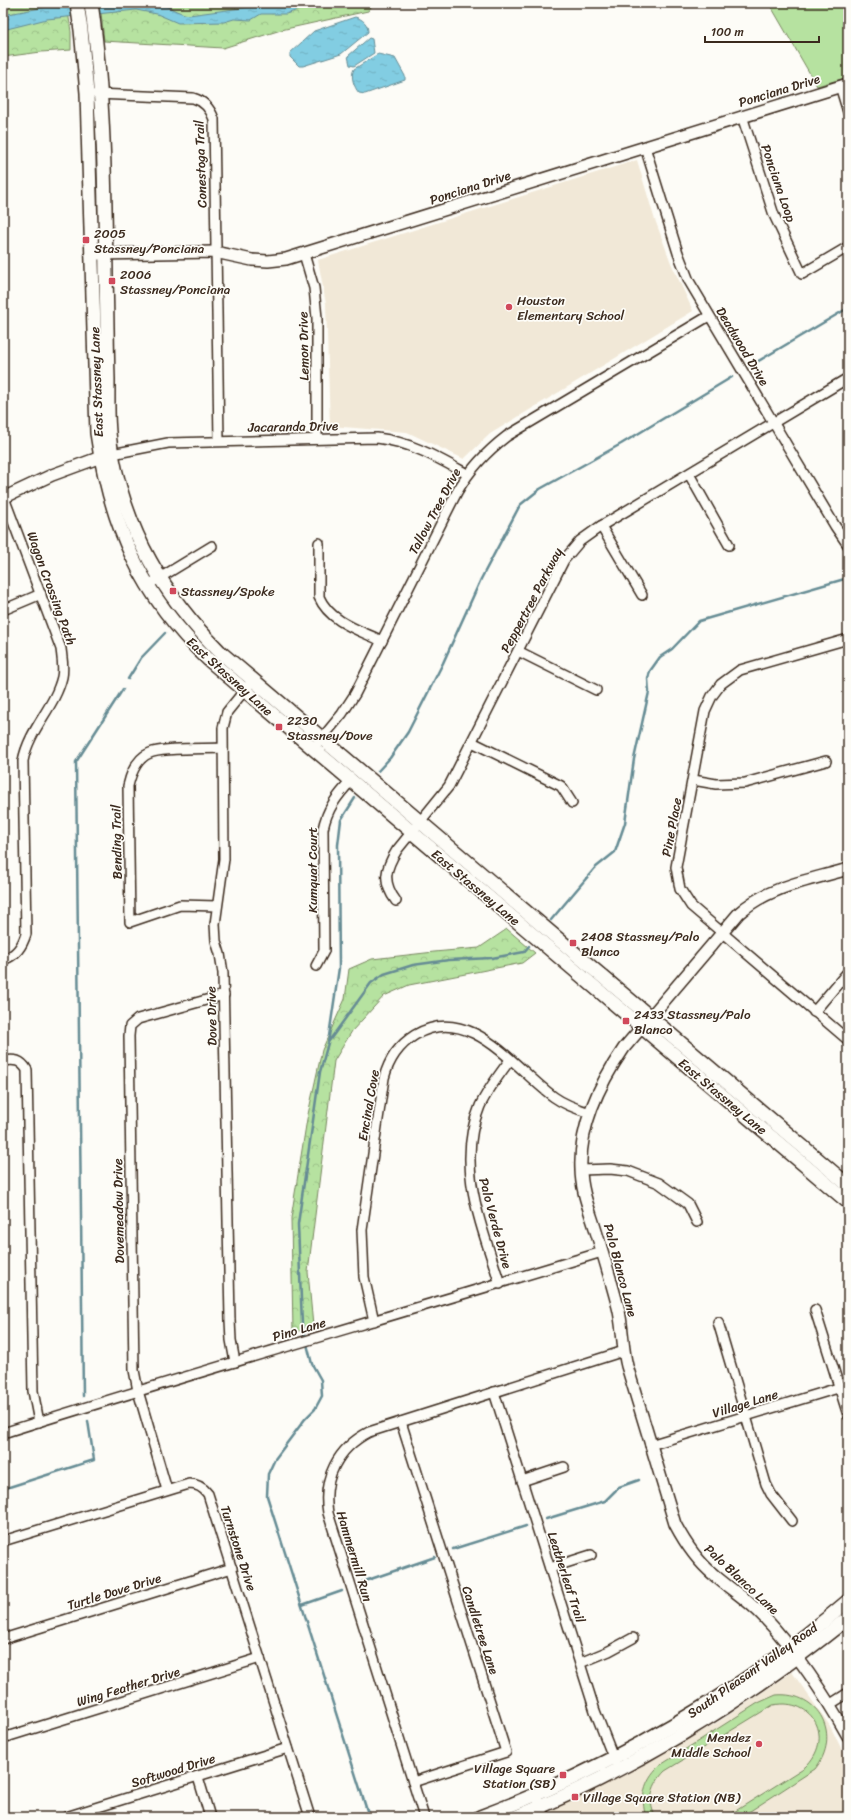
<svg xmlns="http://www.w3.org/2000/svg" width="851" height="1820" viewBox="0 0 851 1820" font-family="Sriracha,sans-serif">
<defs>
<pattern id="forest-crowns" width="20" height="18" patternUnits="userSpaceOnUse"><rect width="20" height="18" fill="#b6e2a0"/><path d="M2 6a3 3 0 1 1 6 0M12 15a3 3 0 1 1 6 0" fill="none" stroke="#9dc289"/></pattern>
<pattern id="water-ripples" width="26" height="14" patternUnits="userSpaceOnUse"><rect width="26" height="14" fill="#82cde2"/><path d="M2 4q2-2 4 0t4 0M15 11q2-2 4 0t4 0" fill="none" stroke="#71b0c1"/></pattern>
</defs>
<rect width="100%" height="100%" fill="#fdfcf7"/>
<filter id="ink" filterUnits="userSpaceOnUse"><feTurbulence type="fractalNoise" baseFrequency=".025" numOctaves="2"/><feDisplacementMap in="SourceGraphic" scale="8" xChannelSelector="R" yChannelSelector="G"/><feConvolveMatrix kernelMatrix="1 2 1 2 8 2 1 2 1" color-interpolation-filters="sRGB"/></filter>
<g filter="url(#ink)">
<g fill="#f1e8d7">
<polygon points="637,160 654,217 671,263 693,311 490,434 464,459 407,432 330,426 326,304 318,260"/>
<polygon points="792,1672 830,1726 848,1762 848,1817 555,1817 552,1810 638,1768 723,1719"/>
</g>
<g fill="#b6e2a0" stroke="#78865f">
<polygon points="769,3 848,3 848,77 817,86"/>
<path d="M776,1695C820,1691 842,1736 815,1769L741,1817H726L805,1767C835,1739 814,1697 773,1705L665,1771C653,1783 646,1801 656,1817H646C640,1798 644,1780 659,1766L758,1703Z"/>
</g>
<g fill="url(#forest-crowns)" stroke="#78865f">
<polygon points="3,3 67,3 71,32 71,50 41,52 3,57"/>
<polygon points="100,3 374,3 368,11 281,30 223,48 104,41"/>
<polygon points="507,929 535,953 522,963 409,985 384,996 352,1031 334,1061 308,1272 313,1326 293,1333 291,1218 307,1119 322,1050 345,999 349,969 372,959 434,952 479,948"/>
</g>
<g fill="url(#water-ripples)" stroke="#668c94">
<path d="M87,3H158C169,6 177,13 189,15L280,3H316L310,6L286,14H261L251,20L234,19L224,22L178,23L157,14L136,10L47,19L3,30V15L46,7L66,8Z"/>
<path d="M355,17C363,19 368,24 368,32L341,54L303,66H299L290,57V53L314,31Z"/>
<polygon points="369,38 372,39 374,53 354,66 350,65 348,56"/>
<path d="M378,54L395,58L405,76V80L365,94L359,93C354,87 350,76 354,69Z"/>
</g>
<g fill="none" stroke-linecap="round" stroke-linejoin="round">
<g stroke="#668c94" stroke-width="2.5">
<polyline points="750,366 848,308"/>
<polyline points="128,679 141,658 165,633"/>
<polyline points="378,771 390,758 408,732 443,663 481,579 520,505 540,489 621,444 732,377"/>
<polyline points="355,798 341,820 338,845 339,968 328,1043 320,1072 298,1224 302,1324 312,1364 321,1380 322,1396 315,1409 305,1419 275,1459 268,1474 267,1496 369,1817"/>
<polyline points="551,920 595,868 615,852 625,823 634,759 649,692 648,679 650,671 660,657 672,649 699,621 848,578"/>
<polyline points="329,1041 371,983 384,974 413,965 449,960 492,958 524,952 529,946"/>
<polyline points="83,1396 76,762 123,689"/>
<polyline points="3,1489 94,1460 88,1421"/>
<polyline points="546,1519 605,1501 619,1487 639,1480"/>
<polyline points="453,1549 526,1526"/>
<polyline points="362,1582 435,1557"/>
<polyline points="302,1605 342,1591"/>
</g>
<g stroke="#3b2a1e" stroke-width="12">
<g id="minor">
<polyline points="840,86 848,112"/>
<path d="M96,94L193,98C204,101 210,108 214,119L219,441"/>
<polyline points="742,116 774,215 802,274 848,247"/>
<polyline points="645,147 678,253 689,281 835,526 848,545"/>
<polyline points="304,254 314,288 317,318 317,439"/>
<path d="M112,454L168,443L377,438C411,442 438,458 467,474"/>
<polyline points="689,474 729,545"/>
<path d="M3,495L61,649C62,658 64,668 62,677C55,707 29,729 23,761L26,934C22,947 16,955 3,960"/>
<polyline points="601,526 642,595"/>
<path d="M319,543V597C330,622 359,630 382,641"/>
<polyline points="148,585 212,546"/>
<polyline points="3,610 41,594"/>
<polyline points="848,639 740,670 721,684 712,696 705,711 676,867 680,889 691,906 848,1040"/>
<polyline points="518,651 596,690"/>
<polyline points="472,742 561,786 572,803"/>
<path d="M318,743L342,714L355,694L457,492C470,469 486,452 507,436L709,316"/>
<polyline points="693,780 716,784 745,783 826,761"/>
<path d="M396,901C382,882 385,869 397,850L449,786L564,560L580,541L601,526L848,378"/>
<path d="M217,906L180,905L130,922L128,786C131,773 137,758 150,753C162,747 207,749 222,748"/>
<path d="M316,966L324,951L323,829C327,809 337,796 351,781"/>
<polyline points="814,1012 847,973"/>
<path d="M3,1061C15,1059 21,1060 27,1070L33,1391L39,1422"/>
<polyline points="581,1170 610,1169 628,1171 659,1183 688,1204 697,1222"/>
<path d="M500,1284C482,1226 455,1166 480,1106C488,1089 499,1075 510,1060"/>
<polyline points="815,1310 848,1415"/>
<path d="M374,1321L364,1277L362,1230L384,1078C389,1059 399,1045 415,1035C470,1002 515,1069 554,1097C565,1105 577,1109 590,1113"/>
<polyline points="718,1322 766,1484 771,1494 792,1521"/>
<polyline points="235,1362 231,1340 230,1320 223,973 220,954 216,941 215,924 224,859 223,728 227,712 248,686"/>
<polyline points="494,1392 595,1711 615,1762"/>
<polyline points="401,1422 506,1752 413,1782"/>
<path d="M3,1433C202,1370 403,1313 602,1252"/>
<polyline points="650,1445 848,1385"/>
<polyline points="522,1481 564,1467"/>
<polyline points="167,1490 138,1391 134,1370 129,1036 130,1026 138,1019 224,995"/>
<path d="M3,1541L189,1484C197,1484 203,1487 208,1494L310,1817"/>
<polyline points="550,1568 591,1555"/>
<polyline points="3,1639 232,1568"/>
<polyline points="580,1663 609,1651 633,1638"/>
<polyline points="829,1705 848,1693"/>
<polyline points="3,1738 260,1658"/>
<polyline points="198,1777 210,1817"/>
<polyline points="538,1801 545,1817"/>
<polyline points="66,1817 288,1748"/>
<path d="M424,1817L328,1513C322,1478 338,1448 369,1432L624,1351"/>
</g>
</g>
<g stroke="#3b2a1e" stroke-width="14">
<g id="tertiary">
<polyline points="98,254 215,252 252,260 268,261 286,259 848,84"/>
<polyline points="3,498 52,475 109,454"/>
<path d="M848,869C811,880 769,886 739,913L624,1048C600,1083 579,1125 581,1169C581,1189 589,1209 595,1228C603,1254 611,1280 618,1307C623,1326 622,1347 627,1366L675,1524C685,1543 697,1561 714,1575C730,1589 748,1600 763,1616C794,1648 826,1697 848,1736"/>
</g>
</g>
<g stroke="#3b2a1e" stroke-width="16">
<g id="secondary">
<path d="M77,3L81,30L87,93L97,433C110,524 141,596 209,660L848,1202"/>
<path d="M91,3C104,93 105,185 106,276C107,310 107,345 108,379C108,404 107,429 112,454C127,533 163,595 220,652L848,1185"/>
<path d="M480,1817C611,1768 742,1692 848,1601"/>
<path d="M516,1817C636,1768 747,1699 848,1618"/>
</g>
</g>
<use href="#minor" stroke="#fdfcf7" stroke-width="9"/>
<use href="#tertiary" stroke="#fdfcf7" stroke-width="11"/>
<use href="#secondary" stroke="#fdfcf7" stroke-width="13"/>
</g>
</g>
<g fill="#d1495b" stroke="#fdfcf7" stroke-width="1.5">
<rect x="82" y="236" width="8" height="8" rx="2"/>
<rect x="108" y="277" width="8" height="8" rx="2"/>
<circle cx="509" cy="307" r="4"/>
<rect x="169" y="587" width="8" height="8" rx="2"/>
<rect x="275" y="723" width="8" height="8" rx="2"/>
<rect x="569" y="939" width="8" height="8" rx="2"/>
<rect x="622" y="1017" width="8" height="8" rx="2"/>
<circle cx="759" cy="1744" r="4"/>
<rect x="559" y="1771" width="8" height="8" rx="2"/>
<rect x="571" y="1793" width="8" height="8" rx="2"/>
</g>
<g text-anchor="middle" stroke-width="3.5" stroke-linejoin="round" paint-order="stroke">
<g font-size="13" fill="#3b2a1e" stroke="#fdfcf7">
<text transform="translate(779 90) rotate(-17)" y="5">Ponciana Drive</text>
<text transform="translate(200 164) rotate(-92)" y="5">Conestoga Trail</text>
<text transform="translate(779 183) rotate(71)" y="5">Ponciana Loop</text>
<text transform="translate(470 187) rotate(-18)" y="5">Ponciana Drive</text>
<text transform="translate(303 346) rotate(-91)" y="5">Lemon Drive</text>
<text transform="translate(743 346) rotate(59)" y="5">Deadwood Drive</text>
<text transform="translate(96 382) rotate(-92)" y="5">East Stassney Lane</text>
<text transform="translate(293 426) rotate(-1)" y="5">Jacaranda Drive</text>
<text transform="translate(434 511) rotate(-62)" y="5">Tallow Tree Drive</text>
<text transform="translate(52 588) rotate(70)" y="5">Wagon Crossing Path</text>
<text transform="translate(531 600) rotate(-62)" y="5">Peppertree Parkway</text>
<text transform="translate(230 676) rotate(42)" y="5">East Stassney Lane</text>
<text transform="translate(671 827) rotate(-79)" y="5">Pine Place</text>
<text transform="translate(116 842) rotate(-91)" y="5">Bending Trail</text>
<text transform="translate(312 870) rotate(-90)" y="5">Kumquat Court</text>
<text transform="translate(476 887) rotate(40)" y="5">East Stassney Lane</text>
<text transform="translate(211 1016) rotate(-91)" y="5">Dove Drive</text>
<text transform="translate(723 1096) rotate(40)" y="5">East Stassney Lane</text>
<text transform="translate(368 1105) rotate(-80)" y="5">Encinal Cove</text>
<text transform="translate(118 1211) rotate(-91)" y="5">Dovemeadow Drive</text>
<text transform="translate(496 1223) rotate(75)" y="5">Palo Verde Drive</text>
<text transform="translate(621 1270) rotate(75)" y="5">Palo Blanco Lane</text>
<text transform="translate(299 1329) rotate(-16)" y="5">Pino Lane</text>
<text transform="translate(745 1403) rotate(-17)" y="5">Village Lane</text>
<text transform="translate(239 1548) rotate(72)" y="5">Turnstone Drive</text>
<text transform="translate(355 1556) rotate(73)" y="5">Hammermill Run</text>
<text transform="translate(567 1577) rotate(72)" y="5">Leatherleaf Trail</text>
<text transform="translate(742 1579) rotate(43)" y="5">Palo Blanco Lane</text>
<text transform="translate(114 1591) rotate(-17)" y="5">Turtle Dove Drive</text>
<text transform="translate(481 1630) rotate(72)" y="5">Candletree Lane</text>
<text transform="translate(752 1670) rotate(-35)" y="5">South Pleasant Valley Road</text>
<text transform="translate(128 1686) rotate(-17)" y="5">Wing Feather Drive</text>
<text transform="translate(173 1770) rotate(-17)" y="5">Softwood Drive</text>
</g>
<g font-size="13" fill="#3b2a1e" stroke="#fdfcf7" text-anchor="start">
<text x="94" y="238">2005<tspan x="94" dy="15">Stassney/Ponciana</tspan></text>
<text x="120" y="279">2006<tspan x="120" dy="15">Stassney/Ponciana</tspan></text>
<text x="517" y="305">Houston<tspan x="517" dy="15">Elementary School</tspan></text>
<text x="181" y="596">Stassney/Spoke</text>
<text x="287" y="725">2230<tspan x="287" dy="15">Stassney/Dove</tspan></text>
<text x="581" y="941">2408 Stassney/Palo<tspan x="581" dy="15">Blanco</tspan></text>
<text x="634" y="1019">2433 Stassney/Palo<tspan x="634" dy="15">Blanco</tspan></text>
<text x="751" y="1742" text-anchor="end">Mendez<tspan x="751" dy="15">Middle School</tspan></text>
<text x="555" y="1773" text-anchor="end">Village Square<tspan x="555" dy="15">Station (SB)</tspan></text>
<text x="583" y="1802">Village Square Station (NB)</text>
</g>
</g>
<rect width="851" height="1820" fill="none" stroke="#fdfcf7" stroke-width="16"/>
<rect x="8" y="8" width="835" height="1804" fill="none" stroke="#3b2a1e" stroke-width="1.5" filter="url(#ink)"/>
<path d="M705 36v6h114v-6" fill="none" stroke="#3b2a1e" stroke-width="2"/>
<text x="711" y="36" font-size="12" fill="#3b2a1e" stroke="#fdfcf7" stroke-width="3" paint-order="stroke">100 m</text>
</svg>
